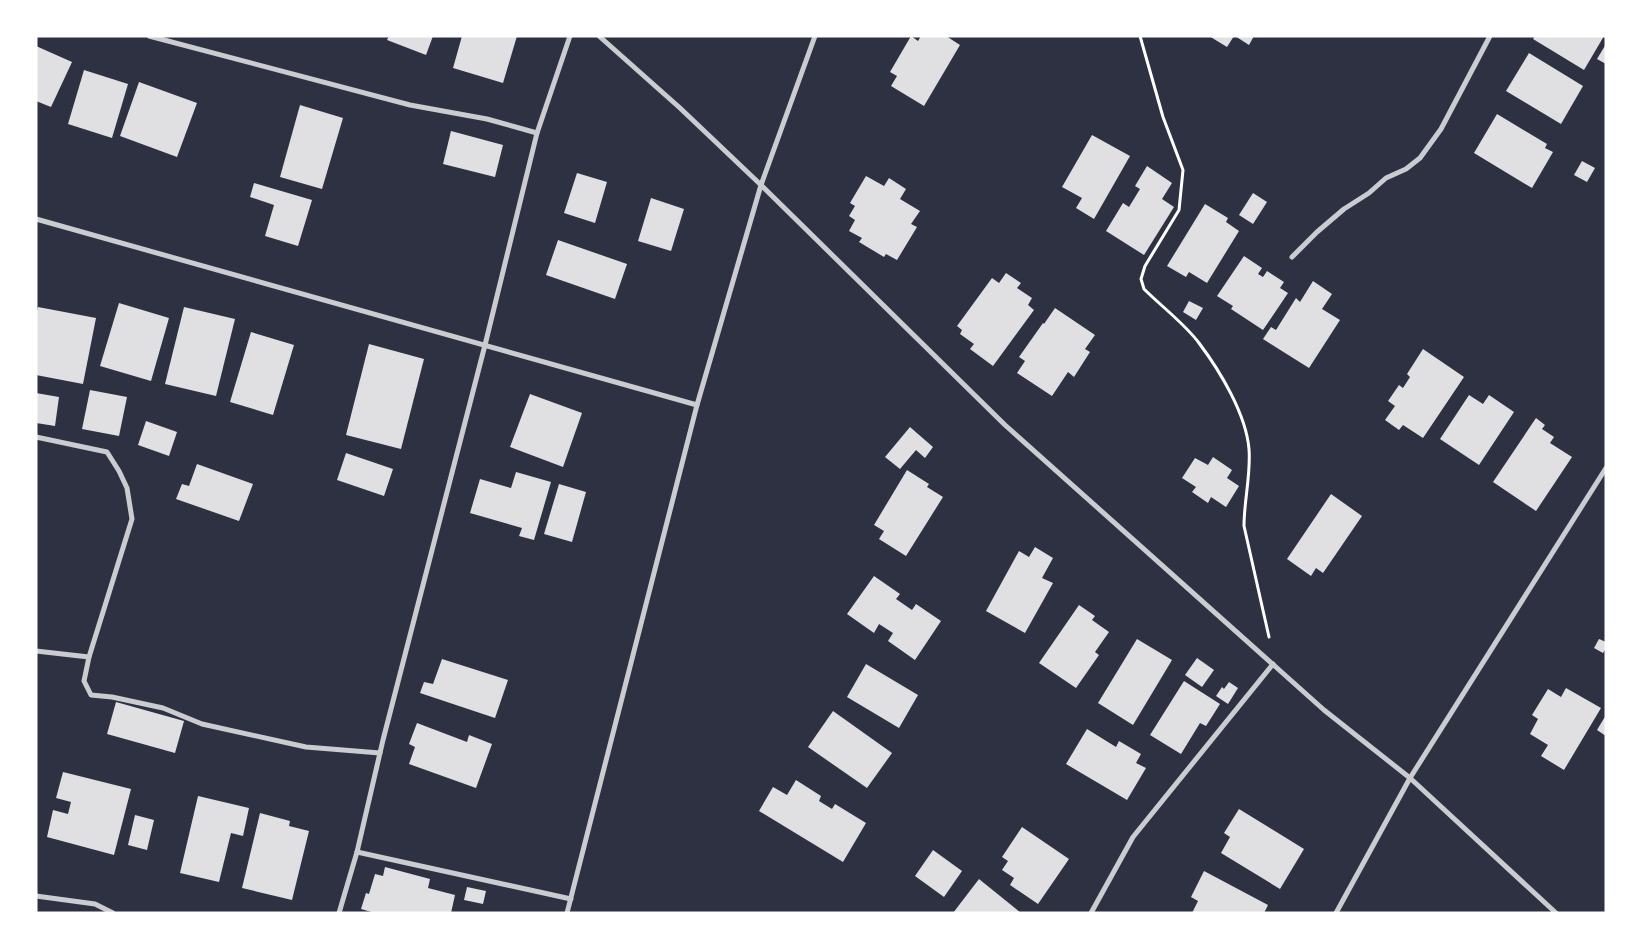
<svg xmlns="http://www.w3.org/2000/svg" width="1642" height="949" viewBox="0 0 1642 949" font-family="Roboto,sans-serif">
<rect width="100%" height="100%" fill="#2d3142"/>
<g fill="#e0e0e3">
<polygon points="389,36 433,36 426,55 387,40"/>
<polygon points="462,36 517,36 503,83 453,68"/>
<polygon points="911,36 918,41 921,36 946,36 960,45 924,106 891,86 897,76 890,72"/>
<polygon points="1209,36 1234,36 1227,47"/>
<polygon points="1235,36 1254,36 1249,45"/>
<polygon points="1535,36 1604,36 1584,70 1533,39"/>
<polygon points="1606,44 1606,64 1597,59"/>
<polygon points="36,46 72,62 51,107 36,101"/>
<polygon points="1529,53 1583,86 1561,124 1506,91"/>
<polygon points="84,70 128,84 112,138 68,124"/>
<polygon points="139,82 197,103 177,157 120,136"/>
<polygon points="300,105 343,118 322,189 280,177"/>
<polygon points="1497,114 1547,144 1545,148 1553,152 1532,188 1474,153"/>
<polygon points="451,131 503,145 495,177 443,164"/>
<polygon points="1092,135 1130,156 1094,219 1076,208 1082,198 1062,187"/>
<polygon points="1582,161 1595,168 1587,182 1574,175"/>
<polygon points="1147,166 1172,183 1162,199 1174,207 1144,255 1106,231 1123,203 1129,207 1140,189 1135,186"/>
<polygon points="577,173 607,182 595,223 564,213"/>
<polygon points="866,176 884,186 889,178 906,189 900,199 920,211 911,224 917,227 897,260 886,254 884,257 859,242 862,238 849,231 855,220 849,216 855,206 850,203"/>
<polygon points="254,183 312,200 298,246 265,236 274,205 250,197"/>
<polygon points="1253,193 1267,202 1253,224 1239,215"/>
<polygon points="651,198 684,209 671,251 638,241"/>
<polygon points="1205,204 1228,218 1226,222 1239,231 1207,283 1189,272 1186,277 1167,266"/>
<polygon points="558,240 627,264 615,299 546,275"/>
<polygon points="1244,256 1262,268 1258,274 1263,277 1267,271 1284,282 1280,288 1288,293 1263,330 1231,309 1233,306 1217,296"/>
<polygon points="1006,273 1021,283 1017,288 1032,298 1028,305 1034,310 993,366 970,349 974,344 960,334 962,330 957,326 992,278 999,283"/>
<polygon points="1313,281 1332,294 1322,309 1340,320 1309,368 1263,339 1271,327 1276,330 1296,298 1300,302"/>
<polygon points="1189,301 1203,308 1196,320 1183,312"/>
<polygon points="119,303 169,318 151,381 100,366"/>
<polygon points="38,307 96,318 83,384 36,375 36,315"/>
<polygon points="184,307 235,319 216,396 165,384"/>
<polygon points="1055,308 1095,335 1085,349 1090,352 1074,377 1068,372 1052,396 1017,373 1025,361 1019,357 1043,323 1044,324"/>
<polygon points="251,332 294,345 273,415 230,402"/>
<polygon points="369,344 424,359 401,449 346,435"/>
<polygon points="1423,349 1464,377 1423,438 1403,425 1399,430 1385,420 1395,406 1388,401 1399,385 1403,388 1410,377 1407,374"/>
<polygon points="90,390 127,397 119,436 82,429"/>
<polygon points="36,393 59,397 55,426 36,423"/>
<polygon points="530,394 582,413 563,467 510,447"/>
<polygon points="1469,395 1483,404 1489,395 1514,412 1479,465 1440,439"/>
<polygon points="1536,418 1545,425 1542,429 1554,437 1550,443 1572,457 1536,511 1493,482"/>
<polygon points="146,421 177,432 169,456 138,445"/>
<polygon points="910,427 933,447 925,458 916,450 900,469 885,457"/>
<polygon points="346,453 393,469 384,496 337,480"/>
<polygon points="1213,457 1232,470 1227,478 1239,486 1226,507 1211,497 1208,503 1192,492 1196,487 1182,478 1195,458 1208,465"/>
<polygon points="197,464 253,484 239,521 176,499 182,484 189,486"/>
<polygon points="907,470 929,484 927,487 943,497 906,556 879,539 884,531 874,525"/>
<polygon points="516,472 551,482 534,540 519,536 522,528 470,513 480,479 511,488"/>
<polygon points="559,484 586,492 572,542 544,534"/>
<polygon points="1331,494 1362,516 1323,573 1316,568 1311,576 1287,559"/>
<polygon points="1035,547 1053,558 1042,578 1053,583 1025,633 986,611 1019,551 1029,557"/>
<polygon points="874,576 900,594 896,599 912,610 916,604 941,621 915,660 888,641 893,633 879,624 874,633 847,614"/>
<polygon points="1079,605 1095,616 1092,620 1109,632 1095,652 1099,655 1076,688 1039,663"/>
<polygon points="1137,639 1172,660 1133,725 1098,703"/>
<polygon points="1599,639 1606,642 1606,648 1603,653 1594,648"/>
<polygon points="1197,658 1214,670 1202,687 1185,675"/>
<polygon points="442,659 508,680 495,718 420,693 424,682 433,684"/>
<polygon points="866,664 918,695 899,728 847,697"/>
<polygon points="1184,681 1220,704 1206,726 1200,723 1181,754 1150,735"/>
<polygon points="1229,682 1238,688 1228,704 1216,696 1222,687 1224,689"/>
<polygon points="1566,688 1601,708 1564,770 1541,756 1548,745 1530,734 1538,719 1532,715 1548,689 1561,697"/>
<polygon points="116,702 184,721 175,753 107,734"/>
<polygon points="833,711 892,753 867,788 808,747"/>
<polygon points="1606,715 1606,736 1597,730"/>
<polygon points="417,723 467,742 469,735 492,744 476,788 409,764 415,747 409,744"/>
<polygon points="1087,729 1116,747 1119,741 1141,754 1136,763 1146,768 1127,800 1066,764"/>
<polygon points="63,772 131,789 114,855 47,837 53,810 68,814 71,802 56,798"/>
<polygon points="796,780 821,796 819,801 832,809 835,804 866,823 843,862 759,811 773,787 787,795"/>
<polygon points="198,796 249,808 243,836 231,833 219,882 180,873"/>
<polygon points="1239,809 1304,849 1280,889 1221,853 1230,837 1224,833"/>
<polygon points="260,813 290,821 289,826 309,831 292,900 242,888"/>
<polygon points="135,815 154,820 147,850 128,845"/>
<polygon points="1022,827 1069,859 1038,904 1010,885 1014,878 1002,870 1008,861 1002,857"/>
<polygon points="933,850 962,871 944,897 915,876"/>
<polygon points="385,867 430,879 428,888 455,895 451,913 375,913 361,909 366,893 369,894 375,874 383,876"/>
<polygon points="1204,871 1268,905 1264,913 1192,913 1198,901 1191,897"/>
<polygon points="979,879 1021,913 953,913"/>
<polygon points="467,887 486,891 483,904 464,900"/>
</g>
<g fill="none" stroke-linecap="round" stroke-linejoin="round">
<path stroke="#fff" stroke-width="3" d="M1140,36L1163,117L1183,170L1179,210L1145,266L1141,279L1144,289C1161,306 1185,324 1199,343C1220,371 1246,414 1249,449C1251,475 1244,500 1244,526L1269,637"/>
<g stroke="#caccd0" stroke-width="5">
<polyline points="149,36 410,105 487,119 537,133"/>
<polyline points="599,36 680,108 761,185 1005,425 1324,710 1410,778 1556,913"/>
<polyline points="36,219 697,405"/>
<polyline points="1292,257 1317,232 1344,209 1369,193 1386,178 1406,169 1420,158 1441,129 1490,36"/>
<polyline points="36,437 107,452 119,471 127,488 132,519 89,657 84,681 91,695 112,697 163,708 202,724 306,747 380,753"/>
<polyline points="36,651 89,657"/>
<polyline points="357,852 571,899"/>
<polyline points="36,896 95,904 113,913"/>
<polyline points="339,913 357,852 383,740 485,345 537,133 570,36"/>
<polyline points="567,913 697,405 761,185 815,36"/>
<polyline points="1091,913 1133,837 1273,664"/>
<polyline points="1336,913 1410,778 1606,468"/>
</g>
</g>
<rect width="1642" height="949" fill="none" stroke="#ffffff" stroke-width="75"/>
</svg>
